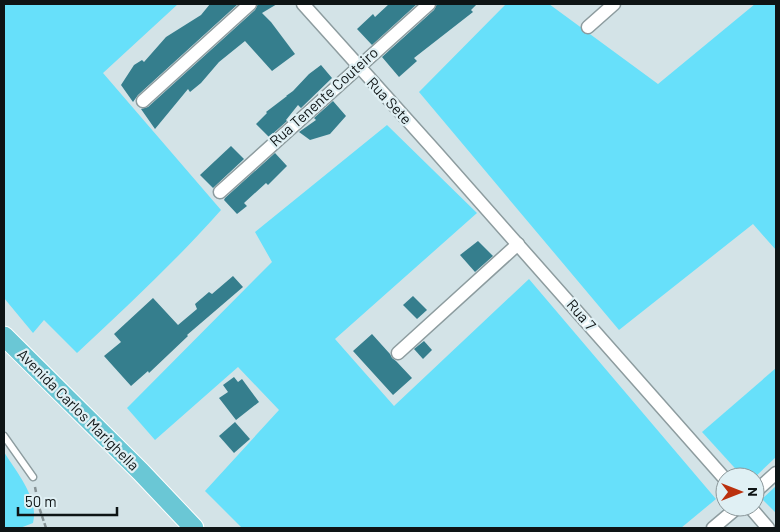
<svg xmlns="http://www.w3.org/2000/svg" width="780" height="532" viewBox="0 0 780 532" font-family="Barlow,sans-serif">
<rect width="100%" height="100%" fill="#d3e3e7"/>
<g fill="#67e0fa">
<path d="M4,4H29L30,5L32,4H178L103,73L221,210C176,261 126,307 77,353L44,320L33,333L4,298Z"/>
<polygon points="506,4 549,4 658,84 755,4 776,4 776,250 753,224 619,330 419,92"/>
<polygon points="387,125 477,213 335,339 394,406 529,279 716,499 681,528 242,528 205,491 279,410 238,367 155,440 127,408 272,262 255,232"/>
<polygon points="776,368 776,457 755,477 743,477 702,432"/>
<path d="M4,452C17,473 39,498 33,523L20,528H4Z"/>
<polygon points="776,486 776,513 762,499"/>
</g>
<g fill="#357e8d">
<polygon points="210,4 238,4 138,95 133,102 121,85 134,65 142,60 144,62 166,37 201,15"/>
<polygon points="258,4 277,4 262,13 271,22 295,54 272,71 245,41 219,62 201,83 190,92 188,89 155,129 141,109 148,107 255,10"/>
<polygon points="389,4 417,4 372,45 357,29 373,14 375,17"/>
<polygon points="437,4 477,4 471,10 473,12 414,58 417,61 399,77 382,57 434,10"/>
<polygon points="321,65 332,78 301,108 298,105 286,120 287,121 269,137 256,124 267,113 266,112 287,96 286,96 293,91 309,74"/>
<polygon points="333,101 346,116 330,134 310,140 299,132 316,120 314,118"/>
<polygon points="231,146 244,159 213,188 200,175"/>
<polygon points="275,153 287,166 268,185 266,183 244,203 247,206 237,214 224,200 225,198"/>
<polygon points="478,241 493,256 475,272 460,255"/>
<polygon points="233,276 243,287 187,335 188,336 149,373 148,371 131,386 104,356 121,342 114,334 153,298 178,325 197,309 195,304 209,292 212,294"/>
<polygon points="413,296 427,310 417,319 403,305"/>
<polygon points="372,334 390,354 392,358 396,361 412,378 393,395 353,351"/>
<polygon points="424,341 432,350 423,359 414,349"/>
<polygon points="234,377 238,382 242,379 259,402 236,420 219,398 228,392 223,385"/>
<polygon points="235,422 250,439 234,453 219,436"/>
</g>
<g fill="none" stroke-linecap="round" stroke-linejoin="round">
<g stroke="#8d9c9f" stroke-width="9">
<polyline id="lane" points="4,436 33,477"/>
</g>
<g stroke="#8d9c9f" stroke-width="15">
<g id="street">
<polyline points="303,4 436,152 725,479"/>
<polyline points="588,27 614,4"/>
<polyline points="143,101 250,4"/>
<polyline points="220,192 429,4"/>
<polyline points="398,353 518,244"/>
<polyline points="755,492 776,473"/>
<polyline points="750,507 768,528"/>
<polyline points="713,528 738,507"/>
</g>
</g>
<g stroke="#fff" stroke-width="21">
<polyline id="primary" points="4,336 141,472 194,528"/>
</g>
<polyline stroke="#869295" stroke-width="2.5" stroke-dasharray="5 2.5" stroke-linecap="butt" points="35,487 39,507 46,528"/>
<use href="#lane" stroke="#fff" stroke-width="6"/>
<use href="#street" stroke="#fff" stroke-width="12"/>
<use href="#primary" stroke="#6ac7d5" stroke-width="19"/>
</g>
<g text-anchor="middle" stroke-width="4.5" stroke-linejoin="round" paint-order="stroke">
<g font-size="15" fill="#0e1415" stroke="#e0f0f4">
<text transform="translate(324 97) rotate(-42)" y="5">Rua Tenente Couteiro</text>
<text transform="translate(389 101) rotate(47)" y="5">Rua Sete</text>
<text transform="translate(581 315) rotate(49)" y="5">Rua 7</text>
<text transform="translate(78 410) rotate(45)" y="5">Avenida Carlos Marighella</text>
</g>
</g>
<rect width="780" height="532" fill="none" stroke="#0e1415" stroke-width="10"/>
<g transform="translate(740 492) rotate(90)"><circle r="24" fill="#e0f0f4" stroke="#8c989b"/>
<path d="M0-4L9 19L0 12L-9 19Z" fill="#bb310e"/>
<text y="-8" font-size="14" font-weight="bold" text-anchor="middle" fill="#0e1415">N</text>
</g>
<path d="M18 507v8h99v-8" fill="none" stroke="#0e1415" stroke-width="2.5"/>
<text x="25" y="507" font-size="15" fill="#0e1415" stroke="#e0f0f4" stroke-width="4" paint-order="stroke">50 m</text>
</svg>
